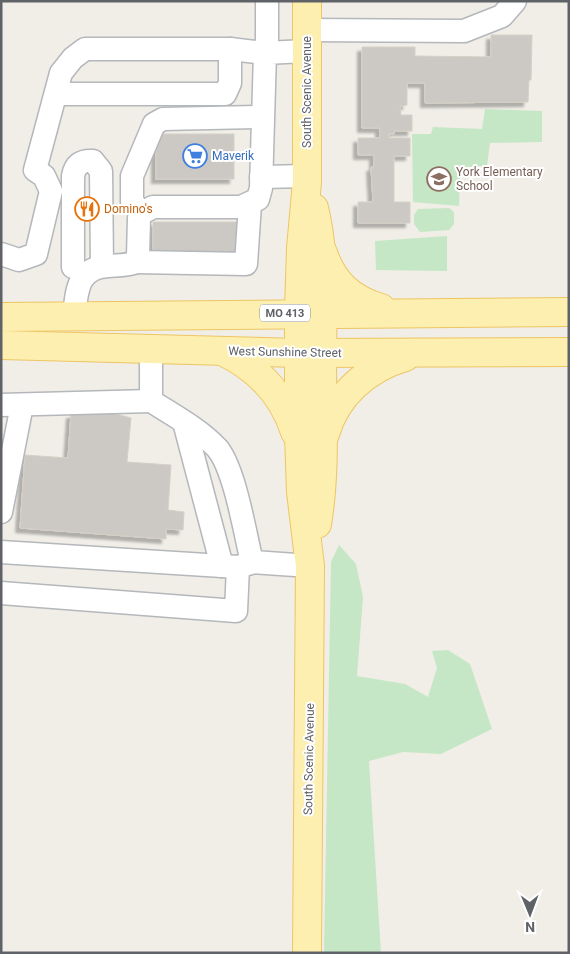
<svg xmlns="http://www.w3.org/2000/svg" width="570" height="954" viewBox="0 0 570 954" font-family="Roboto,sans-serif">
<defs>
<filter id="shadow"><feDropShadow dx="-4.5" dy="4.5" stdDeviation="1" flood-color="#0004"/></filter>
</defs>
<rect width="100%" height="100%" fill="#f0eee7"/>
<g fill="#c5e7c5">
<polygon points="485,109 542,111 542,142 490,143 487,166 464,167 464,172 460,172 459,206 413,202 412,134 431,134 433,127 482,129"/>
<polygon points="449,208 454,212 454,224 449,230 420,232 414,224 414,215 418,209"/>
<polygon points="447,236 447,271 376,270 375,241"/>
<polygon points="339,545 356,564 363,597 357,676 405,684 428,697 437,668 432,651 448,650 470,664 492,729 441,754 403,752 369,761 381,953 324,953 331,562"/>
</g>
<g fill="#ccc9c4" stroke="#d5d0c6" filter="url(#shadow)">
<polygon points="491,35 532,35 531,80 529,80 528,102 425,103 425,83 407,83 407,105 400,106 401,115 412,115 412,131 394,131 394,134 389,134 389,138 410,138 410,156 394,156 394,202 410,202 410,223 358,223 358,202 373,202 371,167 374,167 374,155 358,155 358,138 380,138 380,128 362,128 362,47 415,47 415,56 491,57"/>
<rect x="156" y="134" width="78" height="45"/>
<rect x="153" y="222" width="84" height="32"/>
<polygon points="109,412 131,418 127,462 171,465 168,510 184,512 183,530 166,529 166,539 20,528 25,455 68,458 71,414"/>
</g>
<g fill="none" stroke-linecap="round" stroke-linejoin="round">
<g stroke="#b4b7bb" stroke-width="25">
<g id="minor">
<polyline points="307,30 464,31 502,16 515,1"/>
<polyline points="230,49 265,53 267,40 267,1"/>
<polyline points="261,177 307,176"/>
<polyline points="142,213 132,202 132,176 154,124 163,119 262,117"/>
<polyline points="1,254 19,260 36,254 51,191 44,176 35,170 61,73 73,58 85,49 230,49 230,83 225,94 56,94"/>
<polyline points="136,262 246,264 250,204"/>
<path d="M73,267V176C75,165 81,160 93,161L101,171L102,266"/>
<path d="M74,315C77,291 77,268 108,266C117,265 127,266 136,262L138,256L139,218L142,213L153,207H241L258,199L261,188L265,53L306,51"/>
<path d="M151,349V401C173,415 199,429 217,448C235,469 245,534 252,562L310,566"/>
<polyline points="1,405 151,401"/>
<polyline points="184,422 222,566"/>
<polyline points="1,512 22,405"/>
<polyline points="1,552 238,567 251,563"/>
<polyline points="1,593 236,611 238,567"/>
</g>
</g>
<g stroke="#eec563" stroke-width="30">
<g id="major">
<path d="M314,208C326,257 322,310 322,360C322,414 326,470 317,524"/>
<path d="M323,253C333,283 351,299 381,308"/>
<polyline points="1,317 569,312"/>
<polyline points="1,345 299,353 569,352"/>
<path d="M222,351C258,368 283,394 295,432"/>
<path d="M325,434C336,395 367,368 405,357"/>
<polyline points="307,953 310,566 301,492 299,433 299,312 301,248 307,182 307,1"/>
</g>
</g>
<use href="#minor" stroke="#fff" stroke-width="22"/>
<use href="#major" stroke="#fdefb0" stroke-width="28"/>
</g>
<defs>
<g id="supermarket-ring" transform="scale(1.25)"><circle r="9.5" fill="#fff" stroke="#3f7fe0" stroke-width="1.5"/><path d="M-6-5.5h2.5l.6 2H6L4.5 2H-2.5L-4.4-4H-6ZM-1.5 3.2a1.3 1.3 0 1 0 .1 0ZM3 3.2a1.3 1.3 0 1 0 .1 0Z" fill="#3f7fe0"/></g>
<g id="school-ring" transform="scale(1.25)"><circle r="9.5" fill="#fff" stroke="#8d6e63" stroke-width="1.5"/><path d="M0-5L7-2L0 1L-7-2ZM-4 1L0 2.5L4 1V4Q0 6-4 4Z" fill="#8d6e63"/></g>
<g id="restaurant-ring" transform="scale(1.25)"><circle r="9.5" fill="#fff" stroke="#e8710a" stroke-width="1.5"/><path d="M-5-6h1v4h1v-4h1v4h1v-4h1v5L-1.5 .5V6h-2V.5L-5-1ZM5-6V6H3V1.5H1.5Q1.5-4 5-6Z" fill="#e8710a"/></g>
</defs>
<g fill-rule="evenodd">
<use href="#supermarket-ring" x="195" y="156"/>
<use href="#school-ring" x="439" y="179"/>
<use href="#restaurant-ring" x="87" y="209"/>
</g>
<g text-anchor="middle" stroke-width="4" stroke-linejoin="round" paint-order="stroke">
<rect fill="#fff" stroke="#8f9195" stroke-width="1" x="260" y="304.5" width="50" height="17" rx="4"/>
<g font-size="11" font-weight="bold" fill="#5f6267">
<text x="285" y="317">MO 413</text>
</g>
<g font-size="12" fill="#5f6267" stroke="#fff">
<text transform="translate(307 92) rotate(-90)" y="4">South Scenic Avenue</text>
<text transform="translate(285 352) rotate(1)" y="4">West Sunshine Street</text>
<text transform="translate(309 759) rotate(-89)" y="4">South Scenic Avenue</text>
</g>
<g font-size="12" fill="#366cbe" stroke="#fff" text-anchor="start">
<text x="212" y="160">Maverik</text>
</g>
<g font-size="12" fill="#785e54" stroke="#fff" text-anchor="start">
<text x="456" y="176">York Elementary<tspan x="456" dy="14">School</tspan></text>
</g>
<g font-size="12" fill="#c56008" stroke="#fff" text-anchor="start">
<text x="104" y="213">Domino's</text>
</g>
</g>
<rect width="570" height="954" fill="none" stroke="#5f6267" stroke-width="5"/>
<g transform="translate(530 914) rotate(179)" stroke="#ffffff" stroke-width="4" paint-order="stroke">
<path d="M0-4L9 19L0 12L-9 19Z" fill="#5f6267"/>
<text y="-8" font-size="14" font-weight="bold" text-anchor="middle" fill="#5f6267">N</text>
</g>
</svg>
